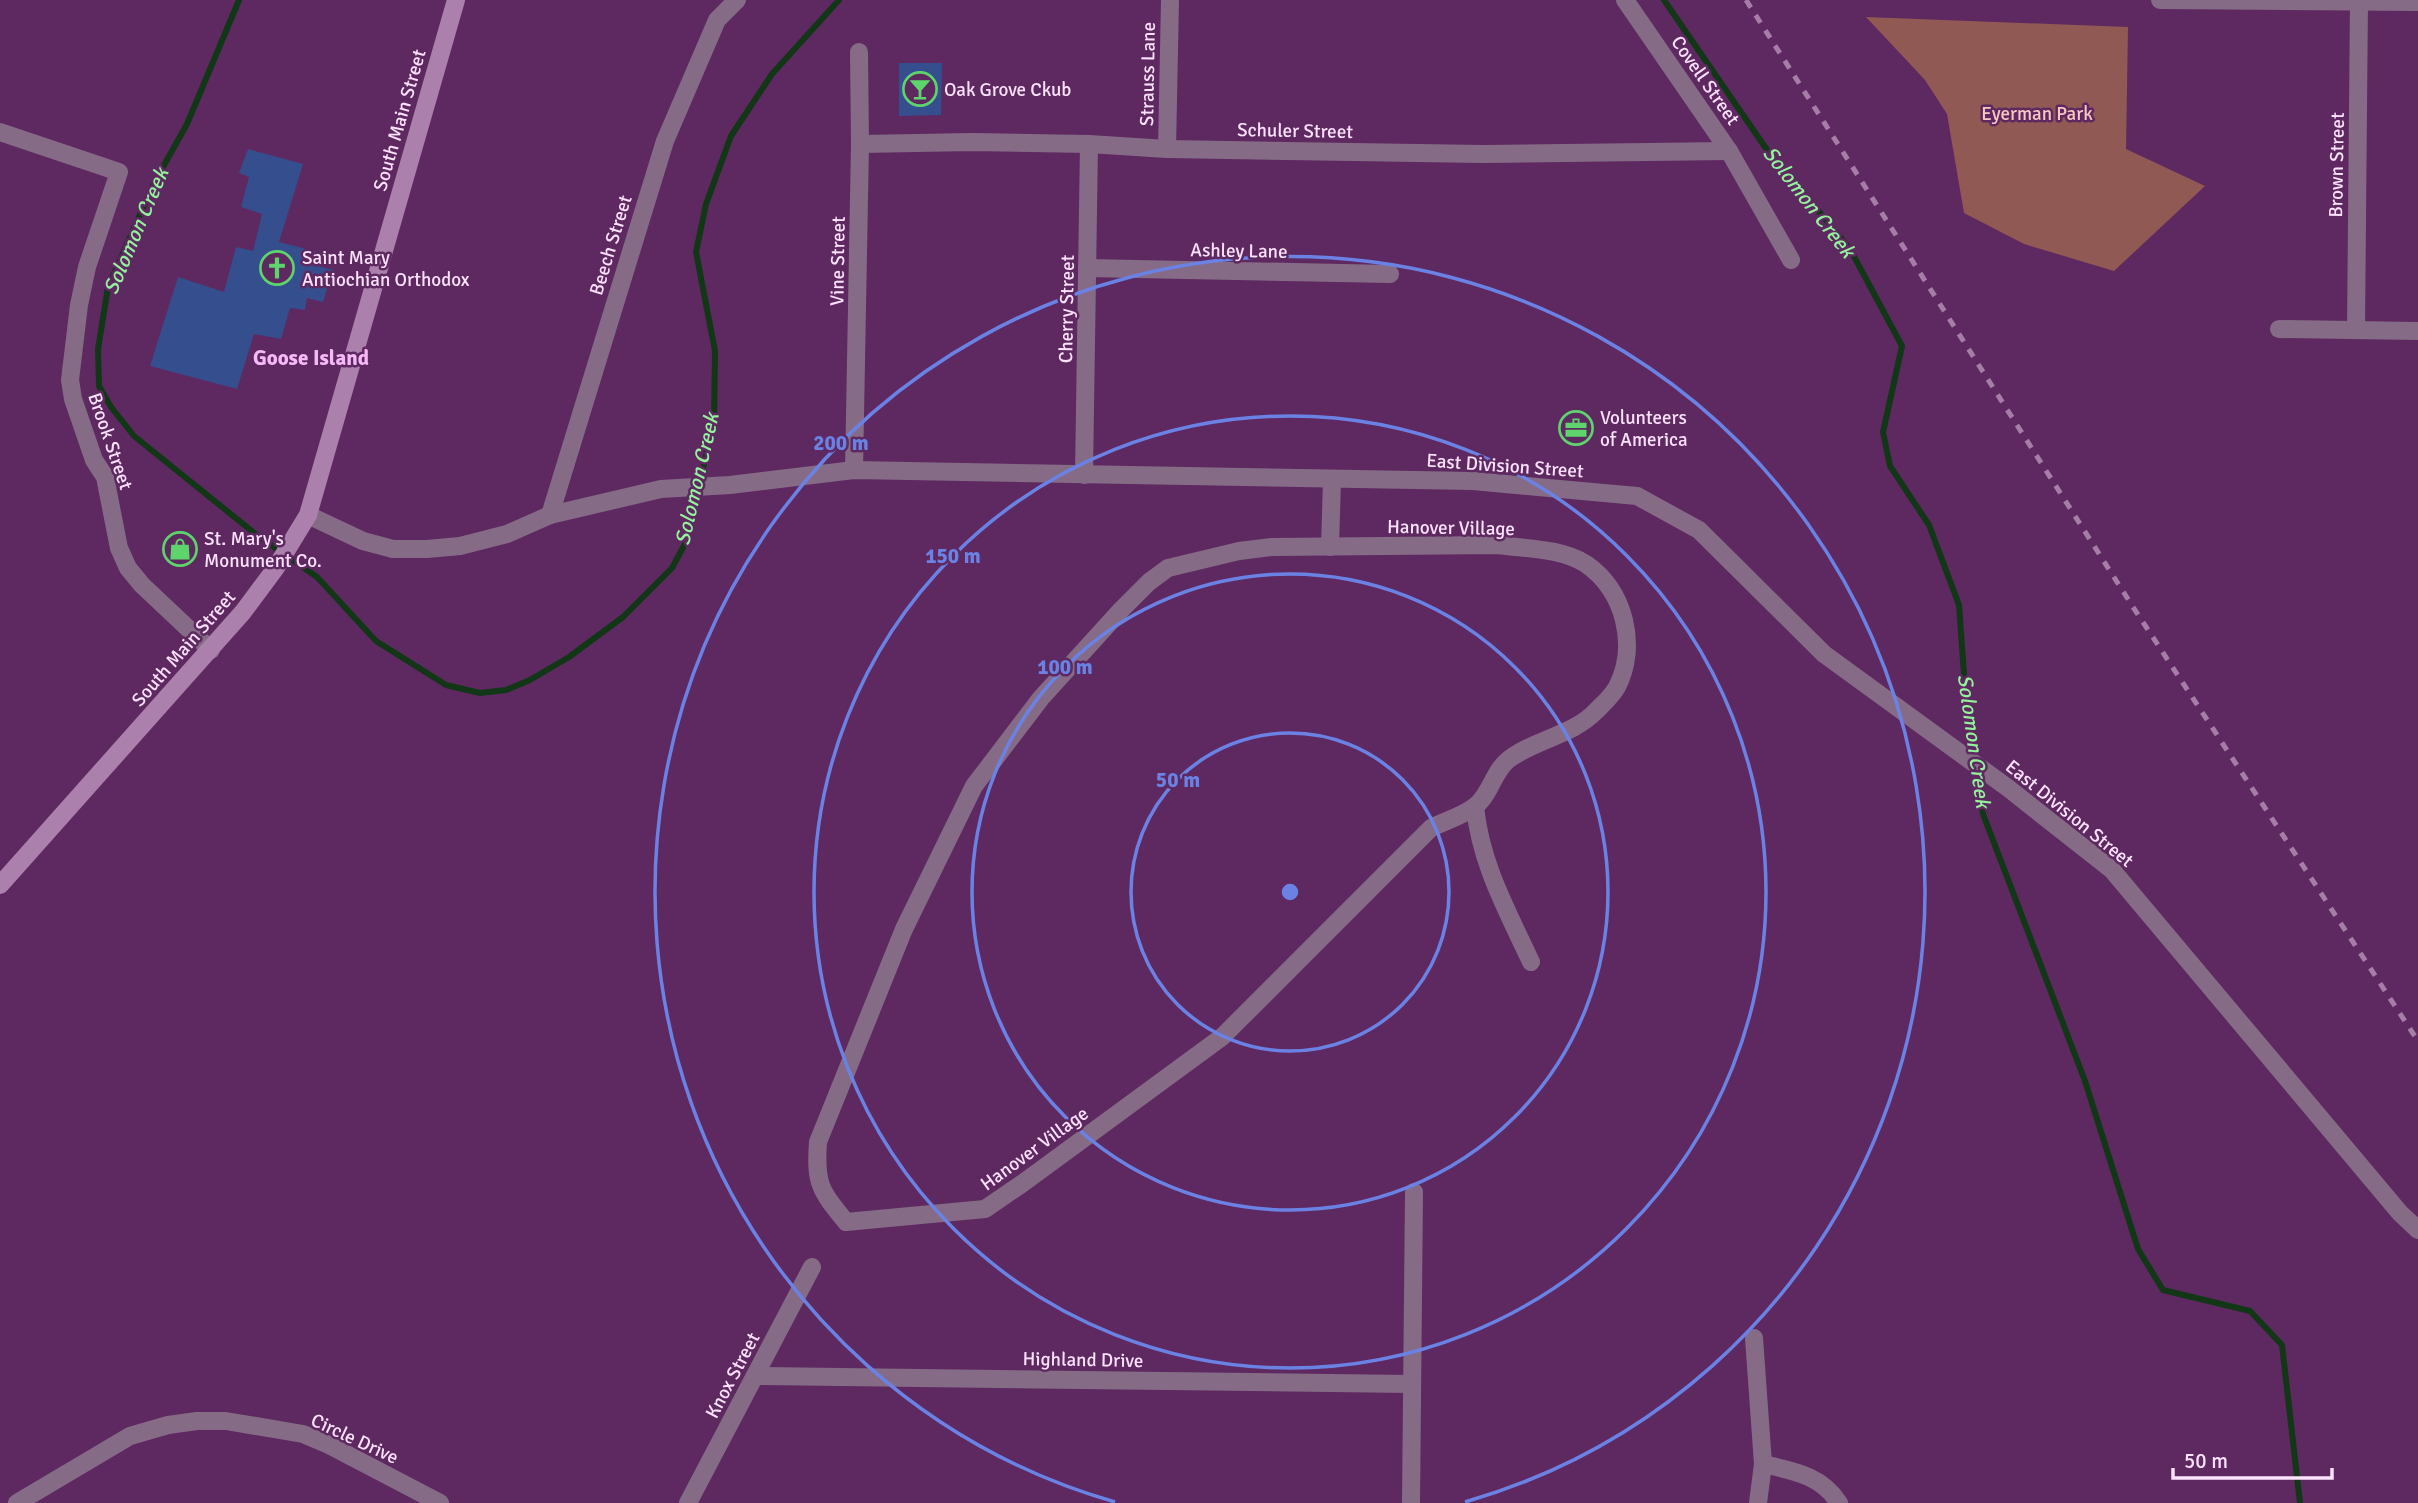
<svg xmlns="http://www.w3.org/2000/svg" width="2418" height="1503" viewBox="0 0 2418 1503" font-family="Signika,sans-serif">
<rect width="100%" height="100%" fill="#5e2960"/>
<polygon fill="#905953" points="1866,17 2128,27 2126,149 2205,186 2114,271 2024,244 1964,213 1947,114 1925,80"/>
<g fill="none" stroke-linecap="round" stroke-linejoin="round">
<g stroke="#113716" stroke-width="6">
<polyline points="239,0 187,124 154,183 108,287 98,349 99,386 111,407 134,436 258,536 317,577 376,641 446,685 480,693 506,690 530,680 569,657 623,617 672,568 686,542 714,422 715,351 696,252 706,204 731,136 772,74 839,0"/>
<polyline points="1664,0 1765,147 1850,249 1902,346 1883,432 1890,466 1929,525 1959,605 1967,716 1974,757"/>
<polyline points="1975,768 1983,814 2085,1081 2138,1249 2163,1290 2250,1311 2282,1345 2300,1503"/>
</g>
</g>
<g fill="#354e8d">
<polygon points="899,63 942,63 941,115 899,116"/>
<polygon points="248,149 303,164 279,242 318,252 314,265 333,270 323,302 307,298 305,310 290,308 281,339 254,334 237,389 150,366 178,277 224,292 236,247 253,251 262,214 241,207 249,177 239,173"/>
</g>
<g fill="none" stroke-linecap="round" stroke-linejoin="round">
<g stroke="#866b87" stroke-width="18">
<polyline points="1625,0 1729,151 1791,260"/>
<polyline points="2160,0 2418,2"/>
<polyline points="0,132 119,172 87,267 79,305 70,380 73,399 94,460 105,477 119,548 128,568 142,585 211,650"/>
<polyline points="860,144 973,142 1089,144 1167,149 1483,154 1729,151"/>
<polyline points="1167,149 1170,0"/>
<polyline points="1087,268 1390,274"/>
<polyline points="2279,329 2418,331"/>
<polyline points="2356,330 2359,0"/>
<polyline points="854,470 860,144 859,52"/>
<polyline points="1084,475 1089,144"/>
<polyline points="308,515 363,541 393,549 427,549 460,546 507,534 550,515 661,489 730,485 854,470 1473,481 1637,496 1699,530 1824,654 2008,788 2112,870 2400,1213 2418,1230"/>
<polyline points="550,515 665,141 717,20 737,0"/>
<path d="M1498,545C1526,549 1561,548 1586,564C1625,591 1638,646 1617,687C1612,696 1603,704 1596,711C1572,736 1535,739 1508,760C1493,772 1490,796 1474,807C1462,816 1445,821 1431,828L1222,1037L1023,1183L985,1209L846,1222C820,1190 815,1184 818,1142L904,929L974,786L1041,698L1121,610L1149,582L1168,568L1239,551L1272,547Z"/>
<polyline points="1330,547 1332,480"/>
<path d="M1475,807C1481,865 1507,910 1531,962"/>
<polyline points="1754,1338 1763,1464 1758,1503"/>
<polyline points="755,1376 1411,1384"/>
<path d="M1763,1464C1793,1471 1821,1475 1839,1503"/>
<polyline points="17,1503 130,1436 168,1425 197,1421 226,1421 303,1434 329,1445 440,1503"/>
<polyline points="688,1503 812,1267"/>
<polyline points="1411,1503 1414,1192"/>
</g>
<polyline stroke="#ac80ad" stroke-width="18" points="0,885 243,612 275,569 308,515 456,0"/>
<polyline stroke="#a67da7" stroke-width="5" stroke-dasharray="9 9" stroke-linecap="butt" points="1746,0 2133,607 2418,1041"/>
</g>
<g fill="none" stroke="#6b82e5" stroke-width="3.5">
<circle cx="1290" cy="892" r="159"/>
<circle cx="1290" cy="892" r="318"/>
<circle cx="1290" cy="892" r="476"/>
<path d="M1115 1502A635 635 0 1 1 1465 1502"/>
</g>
<defs>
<g id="bar-ring" transform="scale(1.75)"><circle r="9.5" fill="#5e2960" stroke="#5dd56c" stroke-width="1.5"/><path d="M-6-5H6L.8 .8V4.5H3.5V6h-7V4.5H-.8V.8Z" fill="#5dd56c"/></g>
<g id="church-ring" transform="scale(1.75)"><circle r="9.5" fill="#5e2960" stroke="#5dd56c" stroke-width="1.5"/><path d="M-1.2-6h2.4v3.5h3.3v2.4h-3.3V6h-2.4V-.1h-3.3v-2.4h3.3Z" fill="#5dd56c"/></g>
<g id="office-ring" transform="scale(1.75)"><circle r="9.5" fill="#5e2960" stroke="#5dd56c" stroke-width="1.5"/><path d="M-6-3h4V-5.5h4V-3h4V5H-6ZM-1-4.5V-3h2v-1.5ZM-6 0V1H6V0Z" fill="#5dd56c"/></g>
<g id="shop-ring" transform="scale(1.75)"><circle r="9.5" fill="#5e2960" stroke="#5dd56c" stroke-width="1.5"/><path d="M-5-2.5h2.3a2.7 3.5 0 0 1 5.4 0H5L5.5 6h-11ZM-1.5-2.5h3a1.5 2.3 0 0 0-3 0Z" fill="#5dd56c"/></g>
</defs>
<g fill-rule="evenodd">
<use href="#bar-ring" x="920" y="89"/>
<use href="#church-ring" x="277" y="268"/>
<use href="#office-ring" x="1576" y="428"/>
<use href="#shop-ring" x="180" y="549"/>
</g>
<g text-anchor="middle" stroke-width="5" stroke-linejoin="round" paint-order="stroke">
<g font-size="19" fill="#fce2fc" stroke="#5e2960">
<text transform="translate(1147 74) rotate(-89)" y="7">Strauss Lane</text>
<text transform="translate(1706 80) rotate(55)" y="7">Covell Street</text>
<text transform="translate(399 120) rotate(-74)" y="7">South Main Street</text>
<text transform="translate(1295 130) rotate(1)" y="7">Schuler Street</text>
<text transform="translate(2336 165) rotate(-89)" y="7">Brown Street</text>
<text transform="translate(610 245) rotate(-73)" y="7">Beech Street</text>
<text transform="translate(1239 250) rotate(1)" y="7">Ashley Lane</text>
<text transform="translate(837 261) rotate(-89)" y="7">Vine Street</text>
<text transform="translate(1066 309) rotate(-89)" y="7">Cherry Street</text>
<text transform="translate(111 441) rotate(71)" y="7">Brook Street</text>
<text transform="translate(1505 465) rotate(4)" y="7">East Division Street</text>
<text transform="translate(1451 527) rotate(1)" y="7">Hanover Village</text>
<text transform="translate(183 648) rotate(-49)" y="7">South Main Street</text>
<text transform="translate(2070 813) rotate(39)" y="7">East Division Street</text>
<text transform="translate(1034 1148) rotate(-36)" y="7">Hanover Village</text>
<text transform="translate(1083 1359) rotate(1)" y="7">Highland Drive</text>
<text transform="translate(732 1375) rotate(-62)" y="7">Knox Street</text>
<text transform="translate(355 1438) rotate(25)" y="7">Circle Drive</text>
</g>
<g font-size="19" fill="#fce2fc" stroke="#5e2960" text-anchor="start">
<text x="944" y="96">Oak Grove Ckub</text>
<text x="302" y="264">Saint Mary<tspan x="302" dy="22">Antiochian Orthodox</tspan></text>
<text x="1600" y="424">Volunteers<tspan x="1600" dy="22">of America</tspan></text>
<text x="204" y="545">St. Mary's<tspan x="204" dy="22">Monument Co.</tspan></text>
</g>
<g font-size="19" fill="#f9c6c0" stroke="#5e2960">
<text x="2037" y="120">Eyerman Park</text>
</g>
<g font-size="21" font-style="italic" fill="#93f29b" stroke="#5e2960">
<text transform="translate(1809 202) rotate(52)" y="7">Solomon Creek</text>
<text transform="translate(136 231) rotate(-67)" y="7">Solomon Creek</text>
<text transform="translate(697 479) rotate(-77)" y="7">Solomon Creek</text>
<text transform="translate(1974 741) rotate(82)" y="7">Solomon Creek</text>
</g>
<g font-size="21" font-weight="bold" fill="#f6b8f7" stroke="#5e2960">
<text x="311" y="365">Goose Island</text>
</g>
</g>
<circle cx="1290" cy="892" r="10" fill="#6b82e5" stroke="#5e2960" stroke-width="3.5"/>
<g font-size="21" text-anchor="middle" font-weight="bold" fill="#6b82e5" stroke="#5e2960" stroke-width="5" stroke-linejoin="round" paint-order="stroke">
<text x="841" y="450">200 m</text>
<text x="953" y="563">150 m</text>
<text x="1065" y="674">100 m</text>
<text x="1178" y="787">50 m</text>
</g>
<path d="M2173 1468v10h159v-10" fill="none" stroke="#fce2fc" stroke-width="3.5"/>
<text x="2184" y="1468" font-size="21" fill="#fce2fc" stroke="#5e2960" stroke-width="5" paint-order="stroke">50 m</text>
</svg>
